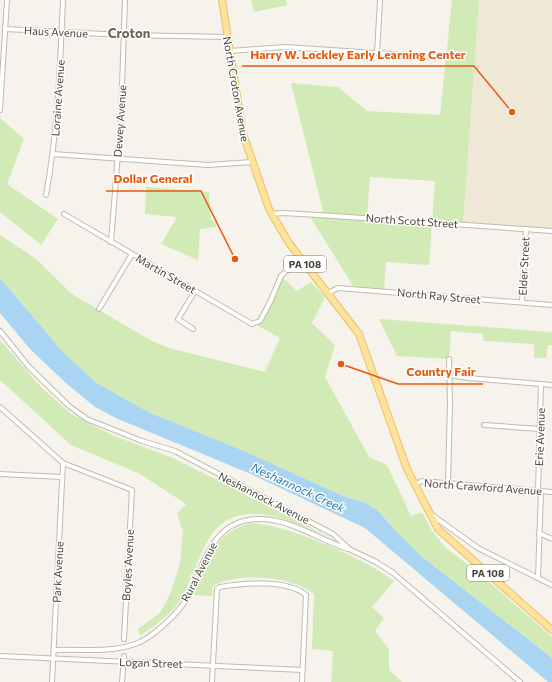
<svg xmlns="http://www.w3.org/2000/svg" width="552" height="682" viewBox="0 0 552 682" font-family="Commissioner,sans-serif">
<rect width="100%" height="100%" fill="#f6f3ec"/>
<polygon fill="#efe8d6" points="479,0 552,0 552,231 463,225"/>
<g fill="#d2eab5" fill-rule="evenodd">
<polygon points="251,0 286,0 287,5 254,12"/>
<path d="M452,0H479L463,225L432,222L429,265L386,262L384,291L355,289L309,215H324L291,83L338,87L367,111L440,115ZM370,177L435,181L432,222L367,218Z"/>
<polygon points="0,118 24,139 7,184 58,219 41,245 0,212"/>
<polygon points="146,187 209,192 211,218 217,227 200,229 198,260 161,244 177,217 145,214"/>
<polygon points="0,235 35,258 72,294 150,340 169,348 265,372 280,338 255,324 258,323 281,276 297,291 311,282 325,297 312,323 335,345 325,377 369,457 387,465 411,516 422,512 432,531 446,548 479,573 552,637 552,658 421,556 397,532 378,511 366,503 343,496 244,451 150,413 95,382 62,351 0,278"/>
<polygon points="379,319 552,332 552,345 548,345 546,358 534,358 534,344 483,341 483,334 451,331 449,359 397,356"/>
<path d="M0,340L42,388L71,414L114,436L173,458L332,538C297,523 240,494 211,535C198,555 193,579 181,599C172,614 155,625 140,636L138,629L160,613L171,592L180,563L183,531L177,514L186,504L140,474L71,445L0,380Z"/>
<path d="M251,523C289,525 364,558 394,581L372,607L384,618L375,631L389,649V670L402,682H331L333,651L312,649L314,594C292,576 237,572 213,586L212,596L193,595C208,561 212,534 251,523Z"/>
</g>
<polygon fill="#a9d4f2" points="0,278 62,351 95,382 150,413 244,451 343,496 366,503 378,511 397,532 421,556 552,658 552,682 548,682 365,528 251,474 118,419 95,407 67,384 30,349 0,313"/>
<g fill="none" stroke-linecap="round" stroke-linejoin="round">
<g stroke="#c2bbae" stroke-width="6">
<g id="minor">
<polyline points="5,29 124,35 228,37"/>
<polyline points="230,51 285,47 437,57"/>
<polyline points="377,53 380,0"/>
<polyline points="0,110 7,0"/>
<polyline points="53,154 208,165 252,162"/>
<path d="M46,195C58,131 60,66 63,0"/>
<polyline points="64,214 252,324 260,321 271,300 281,276 300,258"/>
<polyline points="272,214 282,213 319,215 552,231"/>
<polyline points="111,242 121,115 125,0"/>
<polyline points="328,293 338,288 552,305"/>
<polyline points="522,302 526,229"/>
<polyline points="99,309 132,254"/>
<polyline points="193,329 178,319 195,291"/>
<polyline points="0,331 29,367 69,406 87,419 142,441 175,451 333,534 349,549 376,562 392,572 520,682"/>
<polyline points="450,375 468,378 552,385"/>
<polyline points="0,407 63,463 132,490 124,639"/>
<polyline points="484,425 540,429"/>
<polyline points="0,474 62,477"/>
<polyline points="448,483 450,404 449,359"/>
<polyline points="415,484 422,481 552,492"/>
<polyline points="538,491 541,384"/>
<polyline points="432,515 478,548 552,585"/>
<polyline points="539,533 552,539"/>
<polyline points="538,578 541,491"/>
<path d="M54,650C80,649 110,653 135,644C151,639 179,613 187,598C205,564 212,517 262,519C292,520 320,540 348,549"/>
<polyline points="0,656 303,670"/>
<polyline points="52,682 63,463"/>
<polyline points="122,682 124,656"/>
<path d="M212,682L217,589L220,587C243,583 287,579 306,595L302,682"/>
</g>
</g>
<g stroke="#e6c16a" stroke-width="8">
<polyline id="primary" points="222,0 243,134 269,209 289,243 359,334 407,469 438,529 552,630"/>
</g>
<use href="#minor" stroke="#fff" stroke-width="4"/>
<use href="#primary" stroke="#ffe39c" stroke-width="6"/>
</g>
<g text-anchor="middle" stroke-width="3" stroke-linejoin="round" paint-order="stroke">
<g fill="#fff" stroke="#817c74" stroke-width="1">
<rect x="284" y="256" width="42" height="16" rx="3"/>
<rect x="467" y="565" width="42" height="16" rx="3"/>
</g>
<g font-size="10" font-weight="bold" fill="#4b4439">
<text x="305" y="268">PA 108</text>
<text x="488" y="577">PA 108</text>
</g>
<g font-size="11" fill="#4b4439" stroke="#fff">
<text transform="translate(56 32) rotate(3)" y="4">Haus Avenue</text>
<text transform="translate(236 89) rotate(80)" y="4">North Croton Avenue</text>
<text transform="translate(58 98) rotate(-86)" y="4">Loraine Avenue</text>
<text transform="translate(120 121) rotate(-86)" y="4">Dewey Avenue</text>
<text transform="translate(412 221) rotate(4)" y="4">North Scott Street</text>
<text transform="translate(524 266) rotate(-87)" y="4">Elder Street</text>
<text transform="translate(166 274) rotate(30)" y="4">Martin Street</text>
<text transform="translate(439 296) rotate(5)" y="4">North Ray Street</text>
<text transform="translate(540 437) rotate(-88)" y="4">Erie Avenue</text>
<text transform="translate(483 487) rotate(4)" y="4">North Crawford Avenue</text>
<text transform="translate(264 498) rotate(27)" y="4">Neshannock Avenue</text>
<text transform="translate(128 565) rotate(-87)" y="4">Boyles Avenue</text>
<text transform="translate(58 572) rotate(-87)" y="4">Park Avenue</text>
<text transform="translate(199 572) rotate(-63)" y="4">Rural Avenue</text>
<text transform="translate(151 663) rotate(2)" y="4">Logan Street</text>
</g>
<g font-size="12" font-style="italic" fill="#2e7ab2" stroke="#fff">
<text transform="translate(298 488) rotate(25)" y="4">Neshannock Creek</text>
</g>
<g font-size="13" font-weight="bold" fill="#6e6250" stroke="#fff">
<text x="129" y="38">Croton</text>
</g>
</g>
<path fill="none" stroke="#e8590c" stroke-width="1.5" d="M512 112L474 66H242M235 259L201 191H106M341 364L398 384H483"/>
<g fill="#e8590c" stroke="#fff" stroke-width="1.5">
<circle cx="512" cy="112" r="4"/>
<circle cx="235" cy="259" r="4"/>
<circle cx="341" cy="364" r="4"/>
</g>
<g font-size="12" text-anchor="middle" font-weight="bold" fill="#e8590c" stroke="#fff" stroke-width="3" stroke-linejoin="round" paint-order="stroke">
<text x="358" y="59">Harry W. Lockley Early Learning Center</text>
<text x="153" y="183">Dollar General</text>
<text x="441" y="376">Country Fair</text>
</g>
</svg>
